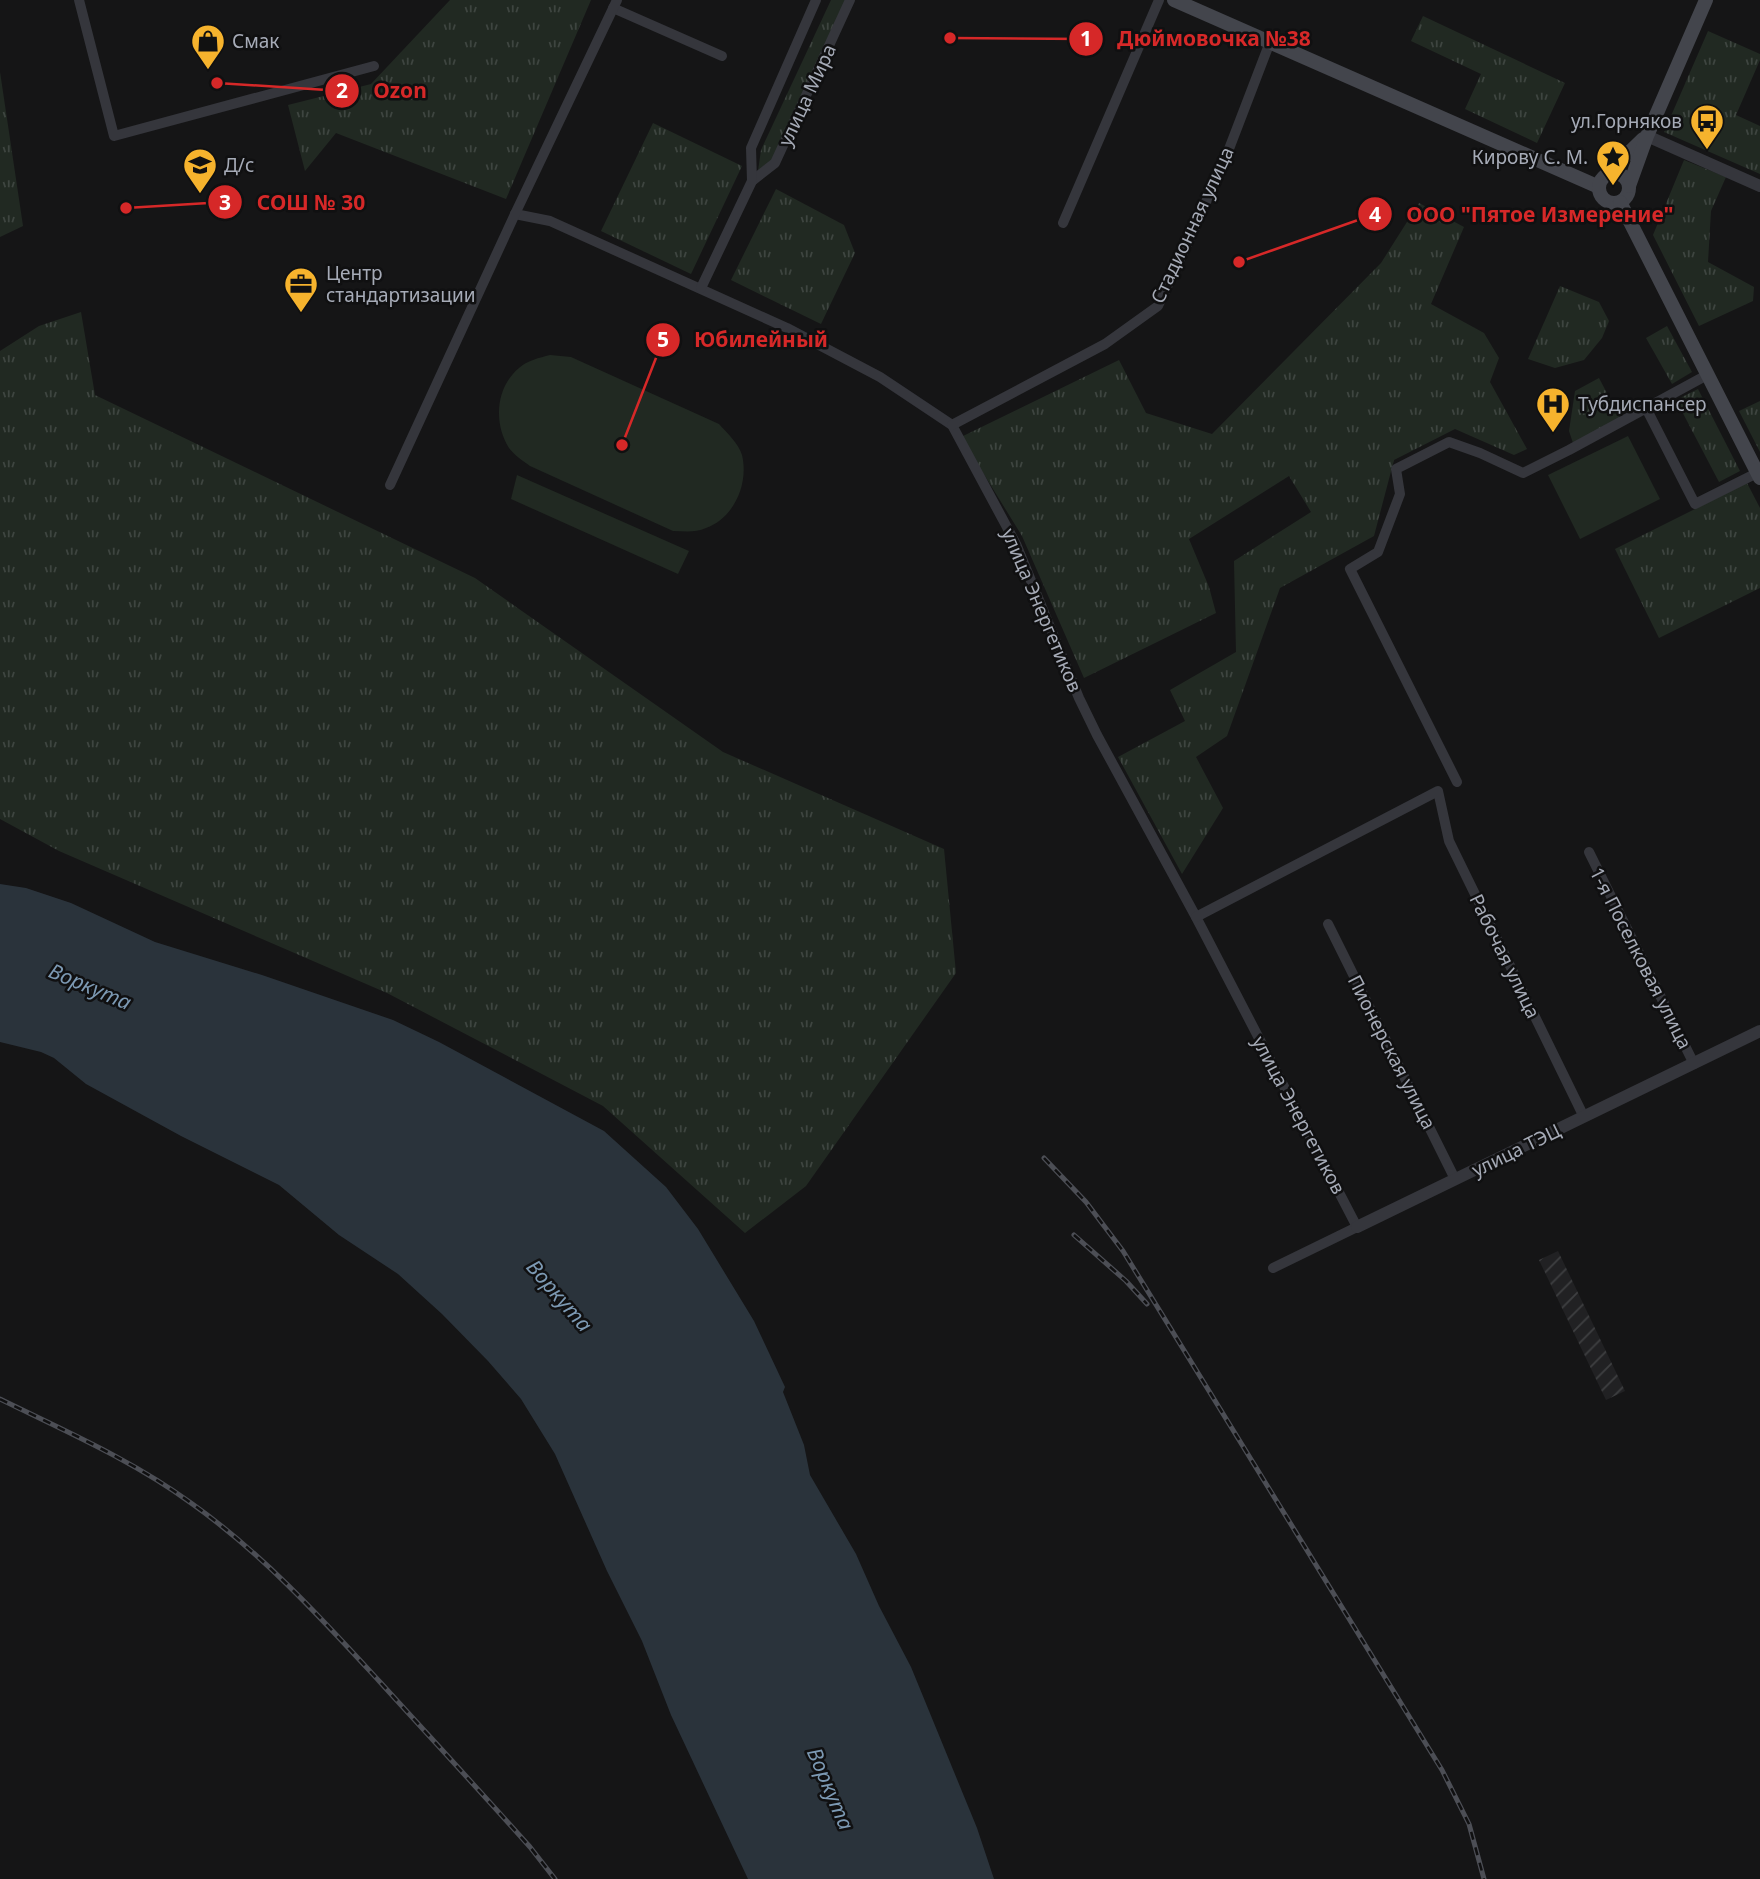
<svg xmlns="http://www.w3.org/2000/svg" width="1760" height="1879" viewBox="0 0 1760 1879" font-family="'Noto Sans',sans-serif">
<defs>
<pattern id="industrial-furrows" width="10" height="10" patternUnits="userSpaceOnUse" patternTransform="scale(1.75)"><rect width="10" height="10" fill="#212123"/><path d="M-1 1l2-2M0 10L10 0M9 11l2-2" fill="none" stroke="#3e3f41"/></pattern>
<pattern id="grass-tufts" width="24" height="20" patternUnits="userSpaceOnUse" patternTransform="scale(1.75)"><rect width="24" height="20" fill="#212922"/><path d="M3 7l-1-3M5 7V3M7 7l1-3M15 17l-1-3M17 17v-4M19 17l1-3" fill="none" stroke="#3e4540"/></pattern>
</defs>
<rect width="100%" height="100%" fill="#151516"/>
<polygon fill="url(#industrial-furrows)" points="1558,1251 1625,1391 1606,1400 1539,1260"/>
<g fill="url(#grass-tufts)">
<polygon points="450,0 591,0 506,199 336,133 305,171 288,105 371,84"/>
<polygon points="831,0 848,0 773,162 757,178 761,150"/>
<polygon points="1423,16 1565,83 1537,143 1465,109 1481,74 1411,41"/>
<polygon points="1708,31 1760,54 1760,60 1736,115 1760,126 1760,174 1664,132"/>
<polygon points="0,72 23,226 0,237"/>
<polygon points="653,123 742,166 691,274 601,231"/>
<polygon points="1684,160 1726,177 1711,211 1708,262 1754,287 1753,301 1699,326 1653,235"/>
<polygon points="776,189 844,225 855,253 821,324 731,280"/>
<polygon points="1419,203 1464,227 1431,304 1484,333 1499,358 1490,382 1527,449 1514,455 1455,429 1394,460 1374,536 1280,588 1227,736 1196,757 1223,808 1182,874 1118,757 1185,721 1170,690 1236,652 1234,561 1311,512 1289,476 1189,539 1209,587 1216,613 1084,678 1022,536 961,437 1119,360 1146,413 1212,434 1381,263"/>
<polygon points="1560,286 1599,302 1609,321 1602,338 1584,360 1555,368 1528,359"/>
<polygon points="81,312 95,395 475,578 723,752 944,849 956,973 806,1186 745,1233 603,1106 387,993 59,851 0,819 0,351 39,326"/>
<polygon points="1667,326 1692,372 1672,384 1646,338"/>
<polygon points="1599,378 1620,418 1573,443 1569,431 1575,391"/>
<polygon points="1698,389 1740,471 1719,482 1676,400"/>
<polygon points="1760,401 1760,452 1739,411"/>
<polygon points="1747,483 1760,508 1760,588 1659,638 1615,549"/>
</g>
<g fill="#212922">
<path d="M550,355L571,357L719,424C727,433 739,444 742,455C749,484 734,518 706,528C695,533 684,531 673,531L530,466C523,461 514,455 509,448C493,423 496,387 519,368C528,360 539,358 550,355Z"/>
<polygon points="1628,436 1660,499 1580,539 1548,475"/>
<polygon points="517,475 689,551 678,574 511,499"/>
</g>
<polygon fill="#2a333b" points="0,884 26,888 71,903 155,942 262,975 393,1020 439,1042 604,1131 666,1187 698,1229 754,1321 785,1387 783,1392 804,1445 810,1475 856,1554 879,1606 911,1667 977,1828 994,1879 748,1879 671,1715 642,1641 607,1571 555,1454 521,1399 488,1361 442,1314 398,1274 339,1235 279,1185 181,1136 86,1084 54,1058 41,1052 0,1042"/>
<g fill="none" stroke-linecap="round" stroke-linejoin="round">
<g stroke="#35363c" stroke-width="10">
<polyline points="79,0 114,136 374,66"/>
<polyline points="613,8 722,56"/>
<polyline points="752,181 775,163 850,0"/>
<polyline points="515,214 550,221 787,328 880,377 952,425 1016,544 1079,698 1097,735 1196,917 1357,1227 1273,1268"/>
<polyline points="1063,223 1159,0"/>
<polyline points="701,288 752,181 751,148 816,0"/>
<polyline points="1646,408 1695,504 1757,473"/>
<polyline points="952,425 1105,344 1158,306 1196,225 1229,149 1270,42"/>
<polyline points="390,485 515,214 617,0"/>
<polyline points="1457,782 1350,569 1378,552 1400,494 1396,469 1449,442 1480,453 1523,473 1569,450 1707,375"/>
<polyline points="1589,852 1694,1064"/>
<polyline points="1196,917 1438,791 1449,841 1584,1117"/>
<polyline points="1328,924 1455,1179"/>
</g>
<g stroke="#35363c" stroke-width="12">
<polyline points="1647,136 1760,186"/>
<polyline points="1357,1227 1760,1031"/>
</g>
<g stroke="#43454c" stroke-width="14">
<polyline points="1174,0 1599,187"/>
<circle cx="1614" cy="188" r="15"/>
<polyline points="1607,174 1643,139"/>
<polyline points="1629,186 1647,136 1706,0"/>
<polyline points="1620,202 1760,478"/>
</g>
<g stroke="#4c4e55" stroke-width="5">
<g id="rail">
<polyline points="1044,1158 1086,1202 1123,1251 1442,1770 1469,1824 1484,1879"/>
<polyline points="1074,1235 1126,1281 1147,1304"/>
<path d="M0,1399C65,1431 132,1460 191,1503C262,1553 321,1618 380,1682C430,1737 480,1791 530,1847L555,1879"/>
</g>
</g>
<use href="#rail" stroke="#101011" stroke-width="2.5" stroke-dasharray="8" stroke-linecap="butt"/>
</g>
<defs>
<g id="shop-pin" transform="scale(1.75)"><path d="M0 17L-7.5 6A9.5 9.5 0 1 1 7.5 6Z" fill="#f6b32d" stroke="#101011"/><path d="M-5-2.5h2.3a2.7 3.5 0 0 1 5.4 0H5L5.5 6h-11ZM-1.5-2.5h3a1.5 2.3 0 0 0-3 0Z" fill="#111"/></g>
<g id="bus-pin" transform="scale(1.75)"><path d="M0 17L-7.5 6A9.5 9.5 0 1 1 7.5 6Z" fill="#f6b32d" stroke="#101011"/><path d="M-5-6H5V4H4V6H2V4H-2V6H-4V4H-5ZM-3.5-4V0h7V-4ZM-3.5 1.2v1.5H-2V1.2ZM2 1.2v1.5H3.5V1.2Z" fill="#111"/></g>
<g id="sight-pin" transform="scale(1.75)"><path d="M0 17L-7.5 6A9.5 9.5 0 1 1 7.5 6Z" fill="#f6b32d" stroke="#101011"/><path d="M0-6L1.8-2.2L6-1.7L2.9 1.2L3.7 5.4L0 3.3L-3.7 5.4L-2.9 1.2L-6-1.7L-1.8-2.2Z" fill="#111"/></g>
<g id="school-pin" transform="scale(1.75)"><path d="M0 17L-7.5 6A9.5 9.5 0 1 1 7.5 6Z" fill="#f6b32d" stroke="#101011"/><path d="M0-5L7-2L0 1L-7-2ZM-4 1L0 2.5L4 1V4Q0 6-4 4Z" fill="#111"/></g>
<g id="office-pin" transform="scale(1.75)"><path d="M0 17L-7.5 6A9.5 9.5 0 1 1 7.5 6Z" fill="#f6b32d" stroke="#101011"/><path d="M-6-3h4V-5.5h4V-3h4V5H-6ZM-1-4.5V-3h2v-1.5ZM-6 0V1H6V0Z" fill="#111"/></g>
<g id="hospital-pin" transform="scale(1.75)"><path d="M0 17L-7.5 6A9.5 9.5 0 1 1 7.5 6Z" fill="#f6b32d" stroke="#101011"/><path d="M-5-5h3v3.5h4V-5h3V5h-3V1.5h-4V5h-3Z" fill="#111"/></g>
</defs>
<g fill-rule="evenodd">
<use href="#shop-pin" x="208" y="41"/>
<use href="#bus-pin" x="1707" y="121"/>
<use href="#sight-pin" x="1613" y="157"/>
<use href="#school-pin" x="200" y="165"/>
<use href="#office-pin" x="301" y="284"/>
<use href="#hospital-pin" x="1553" y="404"/>
</g>
<g text-anchor="middle" stroke-width="5" stroke-linejoin="round" paint-order="stroke">
<g font-size="19" fill="#a6abb7" stroke="#101011" text-anchor="start">
<text x="232" y="48">Смак</text>
<text x="1682" y="128" text-anchor="end">ул.Горняков</text>
<text x="1588" y="164" text-anchor="end">Кирову С. М.</text>
<text x="224" y="172">Д/с</text>
<text x="326" y="280">Центр<tspan x="326" dy="22">стандартизации</tspan></text>
<text x="1578" y="411">Тубдиспансер</text>
</g>
<g font-size="19" fill="#a6abb7" stroke="#101011">
<text transform="translate(807 95) rotate(-65)" y="7">улица Мира</text>
<text transform="translate(1192 225) rotate(-65)" y="7">Стадионная улица</text>
<text transform="translate(1042 610) rotate(67)" y="7">улица Энергетиков</text>
<text transform="translate(1505 956) rotate(64)" y="7">Рабочая улица</text>
<text transform="translate(1641 958) rotate(63)" y="7">1-я Поселковая улица</text>
<text transform="translate(1392 1052) rotate(63)" y="7">Пионерская улица</text>
<text transform="translate(1299 1115) rotate(62)" y="7">улица Энергетиков</text>
<text transform="translate(1516 1150) rotate(-26)" y="7">улица ТЭЦ</text>
</g>
<g font-size="21" font-style="italic" fill="#7c99b3" stroke="#101011">
<text transform="translate(90 987) rotate(23)" y="7">Воркута</text>
<text transform="translate(559 1296) rotate(49)" y="7">Воркута</text>
<text transform="translate(830 1789) rotate(67)" y="7">Воркута</text>
</g>
</g>
<path fill="none" stroke="#d62828" stroke-width="2.5" d="M950 38L1086 39M217 83L342 91M126 208L225 202M1239 262L1375 214M622 445L663 340"/>
<g fill="#d62828" stroke="#101011" stroke-width="2.5">
<circle cx="950" cy="38" r="7"/>
<circle cx="217" cy="83" r="7"/>
<circle cx="126" cy="208" r="7"/>
<circle cx="1239" cy="262" r="7"/>
<circle cx="622" cy="445" r="7"/>
<circle cx="1086" cy="39" r="18"/>
<circle cx="342" cy="91" r="18"/>
<circle cx="225" cy="202" r="18"/>
<circle cx="1375" cy="214" r="18"/>
<circle cx="663" cy="340" r="18"/>
</g>
<g font-size="21" text-anchor="middle" font-weight="bold" fill="#fff">
<text x="1086" y="46">1</text>
<text x="342" y="98">2</text>
<text x="225" y="210">3</text>
<text x="1375" y="222">4</text>
<text x="663" y="347">5</text>
</g>
<g font-size="21" text-anchor="middle" font-weight="bold" fill="#d62828" stroke="#101011" stroke-width="5" stroke-linejoin="round" paint-order="stroke">
<text x="1214" y="46">Дюймовочка №38</text>
<text x="400" y="98">Ozon</text>
<text x="311" y="210">СОШ № 30</text>
<text x="1540" y="222">ООО "Пятое Измерение"</text>
<text x="761" y="347">Юбилейный</text>
</g>
</svg>
